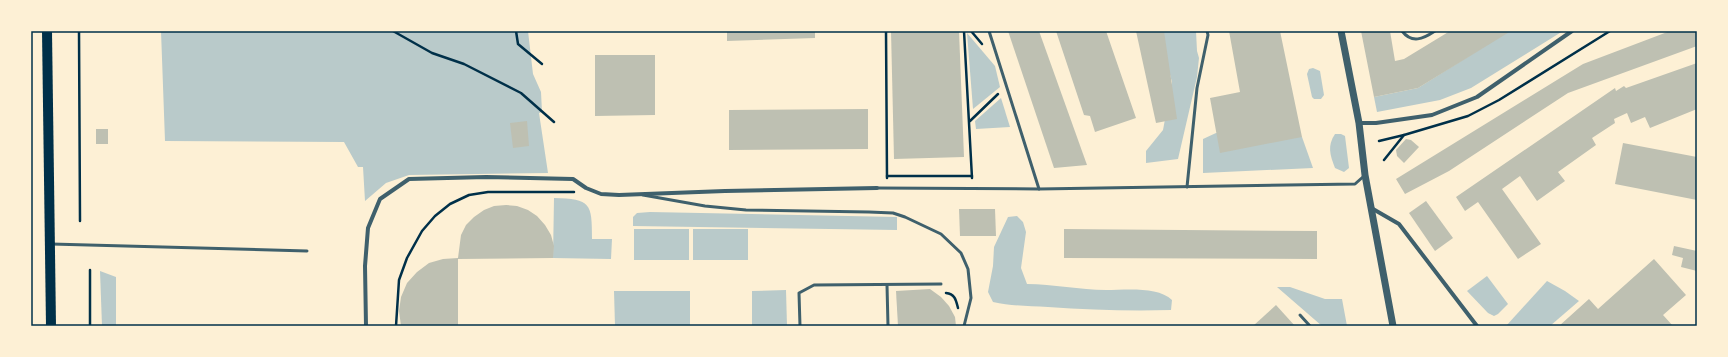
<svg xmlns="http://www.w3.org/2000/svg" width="1728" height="357" viewBox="0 0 1728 357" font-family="'Roboto Condensed',sans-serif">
<rect width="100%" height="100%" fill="#fdf0d5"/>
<g fill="#b9caca">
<polygon points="161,31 528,31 533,74 541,92 542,112 539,113 548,173 409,175 386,183 365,201 363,167 358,167 344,142 165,141"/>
<polygon points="1158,31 1196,31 1197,51 1199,58 1197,77 1178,159 1146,163 1146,151 1163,130 1172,82"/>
<polygon points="1509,31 1563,31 1471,88 1440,100 1377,112 1374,97 1418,88"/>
<polygon points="967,33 995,66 1000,87 973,109"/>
<polygon points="1313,68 1320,71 1324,95 1321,99 1314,99 1312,97 1307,74 1309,69"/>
<polygon points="1001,98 1010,127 976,129 975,121"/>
<polygon points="1216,133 1302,137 1313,168 1203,173 1203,139"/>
<path d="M1335,134H1341L1345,136L1349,168L1344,172L1335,168C1330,155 1327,146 1335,134Z"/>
<path d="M554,198C591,199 592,203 592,239H612L611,259L553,258Z"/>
<polygon points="650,212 897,217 897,230 633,226 633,217 637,213"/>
<path d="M1017,216L1023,222L1026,232L1021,268L1027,284C1053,284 1080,290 1106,290C1125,290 1158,286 1172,300L1171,310C1130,311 1089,310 1048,307C1029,306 1011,306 993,302L988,292L993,266L994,247L1008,217Z"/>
<rect x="634" y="229" width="55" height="31"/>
<rect x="693" y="229" width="55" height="31"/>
<polygon points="100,271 116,277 116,326 102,326"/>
<polygon points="1487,276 1508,304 1498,314 1494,316 1488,313 1467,291"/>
<polygon points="1547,281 1565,291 1579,301 1550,326 1506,326"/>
<polygon points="1277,287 1290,287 1325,299 1342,299 1347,326 1322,326"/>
<polygon points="786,290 787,326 752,326 752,291"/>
<polygon points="614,291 690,291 690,326 615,326"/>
</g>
<g fill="#bec0b2">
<polygon points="727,31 815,31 815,38 727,41"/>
<polygon points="891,31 959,31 964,157 894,159"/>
<polygon points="1008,31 1039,31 1087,165 1054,168"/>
<polygon points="1056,31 1106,31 1136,118 1095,132 1090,116 1084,115"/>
<polygon points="1136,31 1164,31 1177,119 1156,123"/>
<polygon points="1229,31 1280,31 1302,137 1220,153 1210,98 1240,92"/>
<polygon points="1361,31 1390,31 1395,61 1404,59 1450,31 1511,31 1418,88 1374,97"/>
<polygon points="1670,31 1697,31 1697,46 1568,93 1449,171 1405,194 1396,179 1583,64"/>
<polygon points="595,55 655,55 655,115 595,116"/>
<polygon points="1697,63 1697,109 1650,128 1645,117 1631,123 1627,113 1614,119 1615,123 1592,138 1596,145 1558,172 1565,181 1537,201 1520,176 1502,189 1541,244 1518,259 1478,202 1465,211 1456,197 1615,88 1616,91 1624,86 1626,88"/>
<polygon points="868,109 868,149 729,150 729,110"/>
<polygon points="527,121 529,146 513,148 510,123"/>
<rect x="96" y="129" width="12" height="15"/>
<polygon points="1406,139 1411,140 1419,147 1404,163 1397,156 1396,150"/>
<polygon points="1623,143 1697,157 1697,200 1615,184"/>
<polygon points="1426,201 1453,238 1435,251 1409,213"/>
<polygon points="506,205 517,206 528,210 537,216 545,225 551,235 554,246 553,258 458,259 458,326 401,326 399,311 401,297 407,283 417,272 429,263 443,259 458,258 461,235 466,225 474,217 484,210 494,206"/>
<polygon points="959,209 995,209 996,236 960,236"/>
<polygon points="1064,229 1317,231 1317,259 1064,258"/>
<polygon points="1674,246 1697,251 1697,271 1681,267 1683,258 1672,255"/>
<polygon points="1654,259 1686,295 1663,315 1673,326 1559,326 1589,299 1598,309"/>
<polygon points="930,289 941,297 949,306 955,317 956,326 898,326 896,291"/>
<polygon points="1276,305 1295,326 1253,326"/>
</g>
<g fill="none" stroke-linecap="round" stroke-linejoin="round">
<g stroke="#003049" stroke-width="2.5">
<polyline points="79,31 80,221"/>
<polyline points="393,31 432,53 464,64 521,93 554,122"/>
<polyline points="516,31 518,44 542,64"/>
<polyline points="886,31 887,178"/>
<polyline points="964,31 972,178"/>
<polyline points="971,31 982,44"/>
<polyline points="970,121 998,94"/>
<polyline points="1379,141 1404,135"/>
<polyline points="1384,160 1404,135 1468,116 1499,100 1610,31"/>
<polyline points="887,176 972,176"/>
<polyline points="90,270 90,326"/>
<path d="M946,293C955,294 956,300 958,308"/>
<polyline points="396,326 399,280 407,258 422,231 435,216 450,204 469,195 488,192 574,192"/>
</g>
<g stroke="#3f606c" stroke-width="3">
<polyline points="989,31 1039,189"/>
<path d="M1402,31C1412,44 1423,39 1435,31"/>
<polyline points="1187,187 1197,88 1208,35 1207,31"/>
<polyline points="877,188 1039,189 1355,184 1364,176"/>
<polyline points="643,195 705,206 746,210 869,212 893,213 905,217 941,234 961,253 968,269 971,298 964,326"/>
<polyline points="51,244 307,251"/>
<polyline points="887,285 888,326"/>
<polyline points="1300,315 1310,326"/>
<polyline points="800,326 799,293 814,285 941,284"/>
</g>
<g stroke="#3f606c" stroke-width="4">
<polyline points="1359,123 1376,123 1432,115 1477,97 1572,31"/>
<polyline points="1373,209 1399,224 1477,326"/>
<polyline points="366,326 365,266 368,228 380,199 409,179 486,177 573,179 586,188 601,194 619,195 725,191 877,188"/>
</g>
<polyline stroke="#3f606c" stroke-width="7" points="1341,31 1359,123 1365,175 1393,326"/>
<polyline stroke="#003049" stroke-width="10" points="47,31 51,326"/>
</g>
<rect width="1728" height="357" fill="none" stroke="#fdf0d5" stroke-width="64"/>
<rect x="32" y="32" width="1664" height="293" fill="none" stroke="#003049" stroke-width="1.5"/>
</svg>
